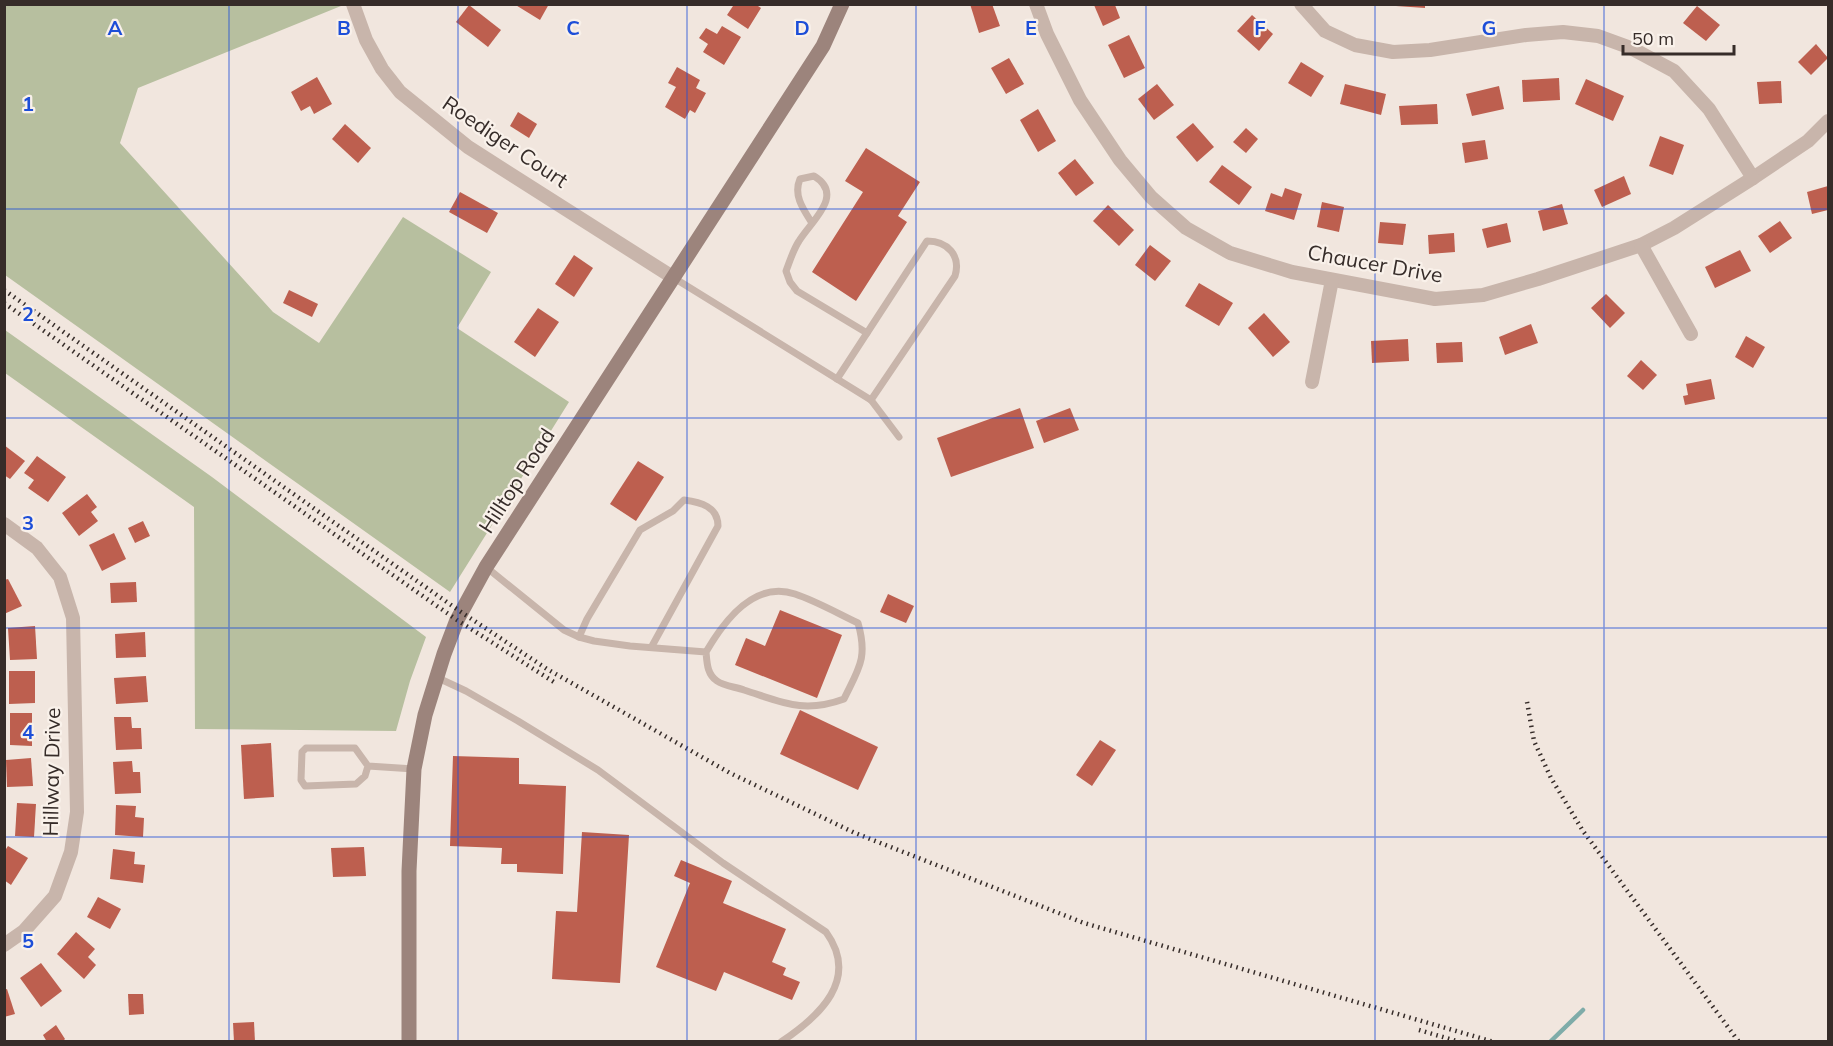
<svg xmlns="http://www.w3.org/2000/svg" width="1833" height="1046" viewBox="0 0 1833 1046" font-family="Mulish,sans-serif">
<rect width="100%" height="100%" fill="#f1e6de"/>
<g fill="#b7bf9f">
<polygon points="5,4 341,5 341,6 138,88 120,143 273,312 319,343 403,217 491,272 457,328 569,402 450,592 5,275"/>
<polygon points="5,330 212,477 426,637 410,681 396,731 195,729 194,507 5,373"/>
</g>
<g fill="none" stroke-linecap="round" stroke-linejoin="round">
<polyline stroke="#7faca9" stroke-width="4.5" points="1550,1042 1583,1010"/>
</g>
<g fill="#bd5f4f">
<polygon points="514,4 549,4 540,20"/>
<polygon points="730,4 755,4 761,8 748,29 727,15 733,6"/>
<polygon points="970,4 992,4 1000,26 979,33"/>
<polygon points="1396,4 1425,4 1425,8 1396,6"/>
<polygon points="469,5 501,30 488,47 456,22"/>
<polygon points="1094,5 1115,5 1120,18 1103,26"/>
<polygon points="1697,6 1720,25 1706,41 1683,23"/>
<polygon points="1252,15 1273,34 1259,51 1237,31"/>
<polygon points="722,26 741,37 724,65 703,52 708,44 699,38 706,28 717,34"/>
<polygon points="1129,35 1145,68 1124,78 1108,45"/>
<polygon points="1816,44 1828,58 1811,75 1798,62"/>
<polygon points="1009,58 1024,84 1006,94 991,68"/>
<polygon points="1301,62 1324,76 1311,97 1288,83"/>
<polygon points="677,67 700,80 696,88 706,93 695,113 690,110 685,119 665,107 676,87 668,83"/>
<polygon points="317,77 332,104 314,114 310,106 301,111 291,92"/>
<polygon points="1559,78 1560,100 1523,102 1522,80"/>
<polygon points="1586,79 1624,96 1613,121 1575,104"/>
<polygon points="1781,81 1782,103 1759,104 1757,82"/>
<polygon points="1157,84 1174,105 1154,120 1138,99"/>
<polygon points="1345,84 1386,94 1381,115 1340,104"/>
<polygon points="1499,86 1504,109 1472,116 1466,94"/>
<polygon points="1437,104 1438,124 1401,125 1399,106"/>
<polygon points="1038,109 1056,141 1038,152 1020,120"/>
<polygon points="518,112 537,124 529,138 510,126"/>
<polygon points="1193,123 1214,147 1197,162 1176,137"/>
<polygon points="345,124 371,148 358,163 332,139"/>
<polygon points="1246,128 1258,139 1246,153 1233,142"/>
<polygon points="1660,136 1684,145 1673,175 1649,166"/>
<polygon points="1485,140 1488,159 1465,163 1462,143"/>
<polygon points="866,148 920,182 898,216 907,222 856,301 812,272 863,192 845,181"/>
<polygon points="1075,159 1094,183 1076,196 1058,173"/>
<polygon points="1222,165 1252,187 1239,205 1209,182"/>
<polygon points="1624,176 1631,194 1602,207 1594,190"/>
<polygon points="1828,186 1828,210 1812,214 1807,192"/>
<polygon points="1285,188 1302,194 1294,220 1265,211 1271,193 1282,197"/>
<polygon points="460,192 498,213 487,233 449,212"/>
<polygon points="1322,202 1344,207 1339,232 1317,227"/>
<polygon points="1562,204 1568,224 1543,231 1538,211"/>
<polygon points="1108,205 1134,230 1119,246 1093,221"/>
<polygon points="1780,221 1792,238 1770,253 1758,236"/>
<polygon points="1380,222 1406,224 1403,245 1378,243"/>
<polygon points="1507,223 1511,242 1487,248 1482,229"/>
<polygon points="1454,233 1455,252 1429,254 1428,235"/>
<polygon points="1150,245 1171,261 1155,281 1135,265"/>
<polygon points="1740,250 1751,271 1715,288 1705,267"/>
<polygon points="574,255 593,268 574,297 555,284"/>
<polygon points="1199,283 1233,303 1219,326 1185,306"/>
<polygon points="289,290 318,304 312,317 283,303"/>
<polygon points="1606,294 1625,313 1610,328 1591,308"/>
<polygon points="538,308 559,322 535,357 514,342"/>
<polygon points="1264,313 1290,342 1273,357 1248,328"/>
<polygon points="1531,324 1538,343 1505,355 1499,337"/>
<polygon points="1746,336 1765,347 1753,368 1735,357"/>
<polygon points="1408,339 1409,361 1372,363 1371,341"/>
<polygon points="1462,342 1463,362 1437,363 1436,343"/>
<polygon points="1641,360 1657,375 1643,390 1627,376"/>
<polygon points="1711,379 1715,399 1685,405 1683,396 1688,395 1686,384"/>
<polygon points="1020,408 1034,448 951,477 937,438"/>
<polygon points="1070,408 1079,430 1044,443 1036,421"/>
<polygon points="4,445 25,461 10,479 4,475"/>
<polygon points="37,456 66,477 48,502 28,488 34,480 24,473"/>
<polygon points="638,461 664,477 636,521 610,504"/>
<polygon points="87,494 97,507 91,512 98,521 79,536 62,513"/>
<polygon points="143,521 150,536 135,543 128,528"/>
<polygon points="114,533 126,559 102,571 89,545"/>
<polygon points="8,579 22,606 4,614 4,580"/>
<polygon points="136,582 137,602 111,603 110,583"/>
<polygon points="888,594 914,606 906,623 880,612"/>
<polygon points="780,610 842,635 817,698 735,665 746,638 765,646"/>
<polygon points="35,626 37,659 10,660 8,628"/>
<polygon points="145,632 146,657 116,658 115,634"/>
<polygon points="9,671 35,671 35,703 9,704"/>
<polygon points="146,676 148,702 116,704 114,678"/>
<polygon points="800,710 878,747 858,790 780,754"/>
<polygon points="10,713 32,713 32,746 10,745"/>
<polygon points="114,717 131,717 132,728 141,728 142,749 116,750"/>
<polygon points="1100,740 1116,750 1092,786 1076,775"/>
<polygon points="271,743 274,797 244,799 241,745"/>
<polygon points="453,756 519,758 519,784 566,786 563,874 517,872 517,864 501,864 502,848 450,846"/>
<polygon points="31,758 33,786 7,787 6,760"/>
<polygon points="132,761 133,772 140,772 141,793 115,794 113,762"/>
<polygon points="17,803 36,804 34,837 15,836"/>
<polygon points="116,805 136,806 135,817 144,818 143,837 115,835"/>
<polygon points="582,832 629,835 620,983 552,979 556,911 577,912"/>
<polygon points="8,846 28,858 11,885 4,880 4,852"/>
<polygon points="364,847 366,876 333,877 331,848"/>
<polygon points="113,849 135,852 134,864 145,865 143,883 110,879"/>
<polygon points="681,860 732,881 723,903 786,929 772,962 786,968 783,975 800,982 792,1000 724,972 716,991 656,967 690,883 674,876"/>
<polygon points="98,897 121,909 110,929 87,917"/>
<polygon points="76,932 95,949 88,957 96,965 84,979 57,954"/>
<polygon points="41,963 62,991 41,1007 20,978"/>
<polygon points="7,989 15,1014 4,1017 4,990"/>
<polygon points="128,994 143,994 144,1014 129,1015"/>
<polygon points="254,1022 255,1042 234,1042 233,1023"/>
<polygon points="56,1025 65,1039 62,1042 47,1042 43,1035"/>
</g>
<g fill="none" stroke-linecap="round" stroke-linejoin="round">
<g stroke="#c8b5ab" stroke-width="7">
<path d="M812,223C803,209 793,195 800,179L814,176C845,195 812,220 799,241C793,250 790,261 786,271L790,282L797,291L867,333"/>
<polyline points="674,278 871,400 899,437"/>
<path d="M837,379L927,241C948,241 961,256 955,276L871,400"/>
<path d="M486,567L564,630L579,637L594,641L630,646L706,652C724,621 754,580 795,594C816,601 837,613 858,623C868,658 859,668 844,699C803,714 782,702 744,690C736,687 724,686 717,681C707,674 707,663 706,652"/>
<path d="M579,637L587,619L640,530L673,511L684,500C701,502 718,507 718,526L652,646"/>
<path d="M436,677L466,691L518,721L598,770L723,863L826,932C860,979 820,1016 781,1042"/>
<polyline points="368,766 365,776 356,784 305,786 301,780 302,752 306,748 355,748 368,766 414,769"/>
</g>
<g stroke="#c8b5ab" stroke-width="14">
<polyline points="353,4 366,40 382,69 400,92 468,147 674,278"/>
<polyline points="1036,4 1047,34 1080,100 1120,160 1151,197 1186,228 1230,253 1292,272 1435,299 1483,295 1538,279 1641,245 1674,228 1753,178 1808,141 1828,121"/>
<polyline points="1301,4 1325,31 1355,45 1393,52 1430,50 1526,35 1563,32 1598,36 1631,48 1674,71 1709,109 1753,178"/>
<polyline points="1641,245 1691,334"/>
<polyline points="1312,382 1332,280"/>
<polyline points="4,524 37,548 60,577 73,618 77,812 71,852 55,896 24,931 4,945"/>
</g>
<polyline stroke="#9c847c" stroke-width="15" points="409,1042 409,871 414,769 425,715 444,654 457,620 486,567 823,46 842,4"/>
<g stroke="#362c29" stroke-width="4.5" stroke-dasharray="1.5 4.5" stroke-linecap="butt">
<polyline points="4,290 461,612 547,669 730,773 855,833 1084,923 1494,1042"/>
<polyline points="4,303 457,620 557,684"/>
<polyline points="1527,702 1534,741 1551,778 1583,831 1739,1042"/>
<polyline points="1419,1030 1460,1042"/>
</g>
</g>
<path fill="none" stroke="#1d4ed8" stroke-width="1.5" stroke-opacity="0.55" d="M229,4V1042M458,4V1042M687,4V1042M916,4V1042M1146,4V1042M1375,4V1042M1604,4V1042M4,209H1828M4,418H1828M4,628H1828M4,837H1828"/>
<g text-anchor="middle" stroke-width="4.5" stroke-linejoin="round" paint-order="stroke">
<g font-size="21" fill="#362c29" stroke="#f9f1ea">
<text transform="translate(505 142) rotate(34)" y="7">Roediger Court</text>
<text transform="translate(1375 264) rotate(10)" y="7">Chaucer Drive</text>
<text transform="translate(517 481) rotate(-57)" y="7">Hilltop Road</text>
<text transform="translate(52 772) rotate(-89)" y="7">Hillway Drive</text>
</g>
</g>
<g font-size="20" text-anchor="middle" font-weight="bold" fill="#1d4ed8" stroke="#f9f1ea" stroke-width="4.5" stroke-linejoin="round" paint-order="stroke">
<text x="115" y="35">A</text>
<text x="344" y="35">B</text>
<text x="573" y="35">C</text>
<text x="802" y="35">D</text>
<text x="1031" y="35">E</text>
<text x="1260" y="35">F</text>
<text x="1489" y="35">G</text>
<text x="28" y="111">1</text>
<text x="28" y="321">2</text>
<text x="28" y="530">3</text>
<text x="28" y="739">4</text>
<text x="28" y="948">5</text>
</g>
<rect width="1833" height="1046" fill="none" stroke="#362c29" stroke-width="12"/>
<path d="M1623 45v9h111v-9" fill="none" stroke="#362c29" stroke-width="3"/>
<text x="1632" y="45" font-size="18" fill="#362c29" stroke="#f9f1ea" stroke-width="4.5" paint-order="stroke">50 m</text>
</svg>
